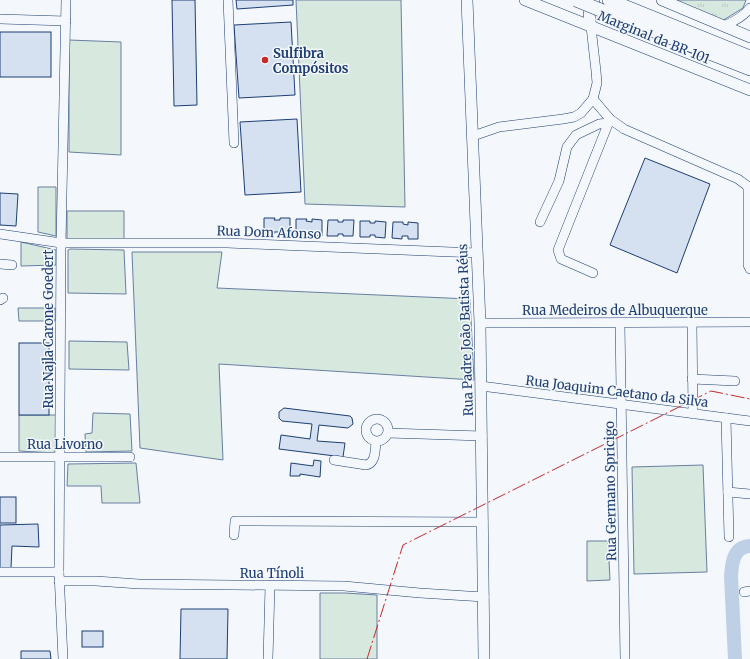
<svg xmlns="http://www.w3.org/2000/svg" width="750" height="659" viewBox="0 0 750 659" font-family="Merriweather,serif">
<defs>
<pattern id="park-tufts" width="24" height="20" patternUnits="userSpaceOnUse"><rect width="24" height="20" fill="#d7e8df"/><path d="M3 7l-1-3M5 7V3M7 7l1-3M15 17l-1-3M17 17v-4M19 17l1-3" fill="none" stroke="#b8c8c3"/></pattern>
</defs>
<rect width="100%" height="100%" fill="#f4f7fb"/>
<g fill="#d7e8df" stroke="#687fa3">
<polygon points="296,0 401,0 405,207 305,204"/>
<polygon points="69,40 121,42 121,155 69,152"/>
<polygon points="38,187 56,187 56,236 38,232"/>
<polygon points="67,211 124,211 124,239 71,240 67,238"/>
<polygon points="21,242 56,250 56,265 21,266"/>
<polygon points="70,249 124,250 126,294 68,293 68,250"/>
<polygon points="132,252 222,252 217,288 470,299 474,380 219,364 223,460 140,448"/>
<polygon points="18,308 55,308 55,321 19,321"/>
<polygon points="69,341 127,342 129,370 69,369"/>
<polygon points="93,413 130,414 132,451 86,452 85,434 92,433"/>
<polygon points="19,415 56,415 55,453 19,451"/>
<polygon points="136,463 140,503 102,503 101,486 67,486 68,464"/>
<polygon points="703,465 707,572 634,574 632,467"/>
<polygon points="587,541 608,541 610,580 587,581"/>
<polygon points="320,593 345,593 377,595 377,659 320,659"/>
</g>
<polygon fill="url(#park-tufts)" stroke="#687fa3" points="672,0 746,0 743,8 722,21"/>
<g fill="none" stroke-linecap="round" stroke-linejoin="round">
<path stroke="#bed0e5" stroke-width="14" d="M735,659L731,576C732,563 733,547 750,546"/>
</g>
<g fill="#d5e0f0" stroke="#1d3f73">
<polygon points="172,0 195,0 197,105 174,106"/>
<polygon points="236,0 293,0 293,5 237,9"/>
<polygon points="291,22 295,95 239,98 234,25"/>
<rect x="0" y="32" width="51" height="45"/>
<polygon points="297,119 301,192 245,195 240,122"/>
<polygon points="645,158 710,184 677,273 610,245"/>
<polygon points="0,193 18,194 16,226 0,225"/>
<polygon points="264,218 275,218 274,220 280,220 280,218 290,218 290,235 279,234 279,232 274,232 274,234 264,234"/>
<polygon points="296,219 307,219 306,221 312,222 312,219 322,220 322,236 311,235 311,233 306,233 306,235 296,235"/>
<polygon points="328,220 338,220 338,222 343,222 343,220 354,220 353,236 343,236 343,234 338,234 338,236 327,236"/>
<polygon points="360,221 370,221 370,223 375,223 375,221 386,222 385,238 375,237 375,235 370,235 370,237 360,237"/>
<polygon points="393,222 403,222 403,224 408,225 408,222 418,223 418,239 408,239 408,236 402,236 402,239 392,238"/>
<rect x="19" y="343" width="30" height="72"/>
<polygon points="284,408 350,416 352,418 353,424 348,428 319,425 317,441 345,443 343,457 279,449 281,435 310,439 312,424 282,421 279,418 279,412"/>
<polygon points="314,460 321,461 320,477 300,474 300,476 290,476 291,463 313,466"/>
<rect x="0" y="497" width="16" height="26"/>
<polygon points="38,524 39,547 12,546 11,568 0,568 0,525"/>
<polygon points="181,609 228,609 227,659 180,659"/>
<rect x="82" y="631" width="21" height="16"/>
<polygon points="21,651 50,651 51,659 21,659"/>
</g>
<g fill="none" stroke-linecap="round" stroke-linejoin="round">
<g stroke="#1d3f73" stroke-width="10">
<g id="minor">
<polyline points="228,0 234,143"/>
<polyline points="0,19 66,21"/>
<path d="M724,26C734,21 743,17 750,8"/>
<polyline points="593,99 610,119 624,129 738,179 750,188"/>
<polyline points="473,136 499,127 563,119 574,117 581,113 593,99 597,83 596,71 591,27"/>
<polyline points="748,186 748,265 750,269"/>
<polyline points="540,222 559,181 567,147 576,135 599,124 608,123"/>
<polyline points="0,234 61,243 227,243 477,253"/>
<polyline points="0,264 12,265"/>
<polyline points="593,273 561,259 558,250 610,119"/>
<polyline points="0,300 3,298"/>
<polyline points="480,323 750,322"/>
<polyline points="620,323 625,659"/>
<polyline points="692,323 693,414"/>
<polyline points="692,379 735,381"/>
<polyline points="481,386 750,421"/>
<polyline points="726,418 729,537"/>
<circle cx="377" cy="430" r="11"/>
<polyline points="388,433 482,436"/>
<polyline points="0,457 130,457"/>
<path d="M334,460L366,465C376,463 375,450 376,442"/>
<polyline points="728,492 750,494"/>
<polyline points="234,535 235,521 483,522"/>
<polyline points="0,572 59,572"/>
<polyline points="59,581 96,581 139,584 344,586 420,593 484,597"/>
<polyline points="744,592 750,591"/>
<polyline points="63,659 59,572 61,243 66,0"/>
<polyline points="268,659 270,586"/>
</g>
</g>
<g stroke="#1d3f73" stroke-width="12">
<g id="major">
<polyline points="467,0 480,323 484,659"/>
<polyline points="525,0 750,90"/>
<polyline points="662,0 750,37"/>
<polyline points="591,27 589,14 594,0"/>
</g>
</g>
<g stroke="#1d3f73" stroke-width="14">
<g id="highway">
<polyline points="609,0 750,57"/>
<polyline points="598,9 750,69"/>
</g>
</g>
<use href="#minor" stroke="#f4f7fb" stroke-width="9"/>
<use href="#major" stroke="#f4f7fb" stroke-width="11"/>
<use href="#highway" stroke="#f4f7fb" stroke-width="13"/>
<g stroke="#1d3f73" stroke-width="14" stroke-linecap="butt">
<polyline id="highway-bridge" points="576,0 598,9"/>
</g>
<use href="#highway-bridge" stroke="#f4f7fb" stroke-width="13"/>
<polyline stroke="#c62828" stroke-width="1" stroke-dasharray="14 3 2 3" stroke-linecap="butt" points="367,659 403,545 711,391 750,399"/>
</g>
<circle fill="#c62828" stroke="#f4f7fb" stroke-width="1.5" cx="265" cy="60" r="4"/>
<g text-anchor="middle" stroke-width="3" stroke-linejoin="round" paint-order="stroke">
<g font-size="13" fill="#1d3f73" stroke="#f4f7fb">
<text transform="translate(654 37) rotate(22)" y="5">Marginal da BR-101</text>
<text transform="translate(269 232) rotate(2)" y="5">Rua Dom Afonso</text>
<text x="615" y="315">Rua Medeiros de Albuquerque</text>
<text transform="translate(48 329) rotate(-90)" y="5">Rua Najla Carone Goedert</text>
<text transform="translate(465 330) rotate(-92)" y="5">Rua Padre João Batista Réus</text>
<text transform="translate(617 391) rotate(7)" y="5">Rua Joaquim Caetano da Silva</text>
<text x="65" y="449">Rua Livorno</text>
<text transform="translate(610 491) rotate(-91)" y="5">Rua Germano Spricigo</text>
<text x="272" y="578">Rua Tínoli</text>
</g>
<g font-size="13" font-weight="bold" fill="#1d3f73" stroke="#f4f7fb" text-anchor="start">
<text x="273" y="58">Sulfibra<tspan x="273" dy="15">Compósitos</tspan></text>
</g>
</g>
</svg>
